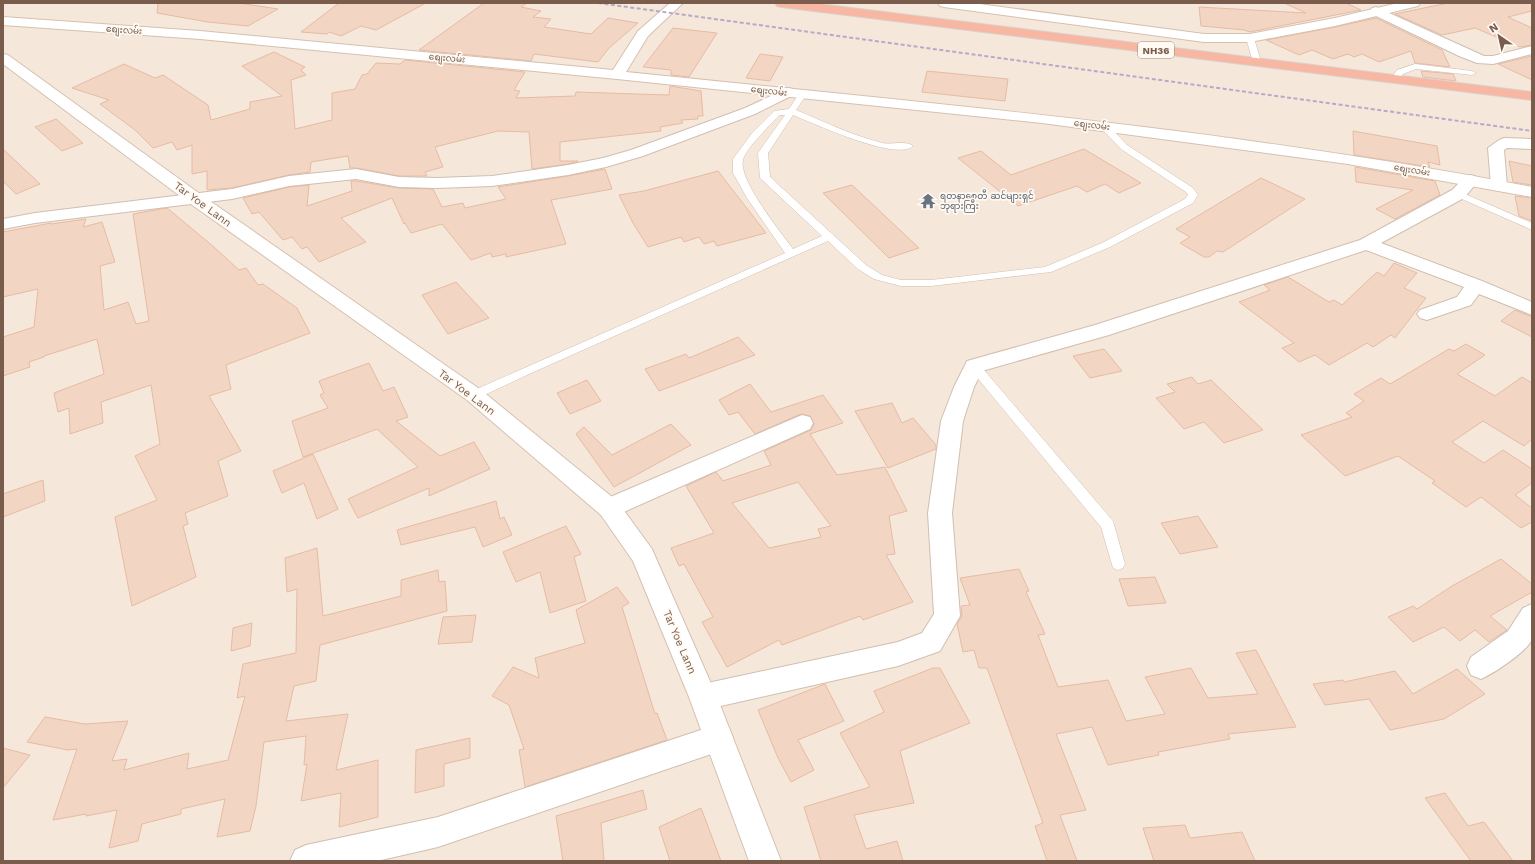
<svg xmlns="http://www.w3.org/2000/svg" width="1535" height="864" viewBox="0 0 1535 864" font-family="'Work Sans','Noto Sans Myanmar',sans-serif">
<rect width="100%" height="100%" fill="#fdf6ec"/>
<rect fill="#f5e8da" x="3" y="3" width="1529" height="858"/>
<g fill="#f3d5c3" stroke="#e6bba3" fill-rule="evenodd">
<polygon points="158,3 239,3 278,9 248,26 208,22 157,13"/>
<polygon points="339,3 426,3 376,30 361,26 341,36 329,32 327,34 301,32"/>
<polygon points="484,3 527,3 521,7 541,11 533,17 551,19 544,27 591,34 608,18 638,23 609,48 598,62 534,54 531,61 419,50"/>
<polygon points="1284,3 1346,3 1361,10 1250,32 1244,30 1201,26 1199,7 1306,13"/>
<polygon points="1448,3 1532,3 1532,11 1508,17 1532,28 1532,45 1520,47 1475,28 1442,35 1395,14"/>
<polygon points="1376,18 1442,50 1450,67 1415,63 1411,51 1379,62 1362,54 1354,57 1348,54 1333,59 1312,50 1299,55 1266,40 1335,27"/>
<polygon points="673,28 717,33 689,77 671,75 671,70 643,67"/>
<polygon points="274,52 305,67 301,70 306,75 291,80 295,129 332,120 332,93 355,89 362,75 367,74 376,63 400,64 405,60 525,72 514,90 520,91 516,98 575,96 576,92 669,95 670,86 701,91 703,116 698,116 698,119 681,120 683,123 660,127 661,131 560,142 560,161 578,161 568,164 532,169 529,132 498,131 435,147 443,167 425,172 427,176 399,176 356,168 350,168 348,156 311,162 310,172 289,175 232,188 207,190 207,171 192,174 192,145 177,150 172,142 153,148 135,130 100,104 109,100 72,88 124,64 155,78 163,75 208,105 211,120 250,109 250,102 282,96 242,66"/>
<polygon points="760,54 783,57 770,81 746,78"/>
<polygon points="1532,56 1532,80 1498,64"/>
<polygon points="927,71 1008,79 1005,101 922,92"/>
<polygon points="1421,71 1453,74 1456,81 1423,77"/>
<polygon points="56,119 83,143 62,151 35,127"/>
<polygon points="1353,131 1437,146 1440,165 1428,162 1430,167 1354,155"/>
<polygon points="3,149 40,184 16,194 3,181"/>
<polygon points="1084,149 1141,183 1119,193 1105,184 1087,192 1077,186 1018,206 958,158 981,151 1011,175"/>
<polygon points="1509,161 1532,166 1532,185 1513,182"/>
<polygon points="1355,167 1435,181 1440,195 1395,219 1376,209 1413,190 1356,182"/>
<polygon points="605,169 612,189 551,200 566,244 506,257 506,254 492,257 491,253 471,260 442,224 411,233 405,223 404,224 392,198 341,218 366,242 319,262 307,247 302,249 292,237 283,240 259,212 252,214 243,198 289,187 309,185 307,206 352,191 351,181 356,181 399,188 433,189 442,207 463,203 465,208 506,199 498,187 568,176"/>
<polygon points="718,171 766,233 717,246 714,241 704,244 699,237 684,242 681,237 648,247 633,223 619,195 644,191"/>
<polygon points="1261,178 1305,199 1223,252 1217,251 1209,257 1204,257 1180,243 1190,237 1176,229"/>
<polygon points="852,185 919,248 889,258 823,193"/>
<polygon points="1515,196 1532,198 1532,221 1519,216"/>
<polygon points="167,208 214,247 239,270 246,268 258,285 263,284 297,308 310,333 226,365 231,389 209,396 241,451 218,461 228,496 185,513 188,524 183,526 196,577 132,606 115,517 157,500 135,456 160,444 151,385 101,402 103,423 70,434 69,408 58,412 54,393 104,374 97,339 44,356 44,357 29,362 30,367 3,376 3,337 34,327 38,289 3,297 3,232 51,223 51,224 86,219 83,227 102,222 115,262 100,266 104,310 128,302 136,324 149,321 133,214"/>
<polygon points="1394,263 1417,273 1404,288 1426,298 1395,338 1391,335 1373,347 1367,343 1329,365 1315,355 1299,362 1282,348 1294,343 1239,302 1270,290 1264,285 1288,277 1329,302 1334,300 1342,305 1377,272 1384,276"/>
<polygon points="456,282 489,318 448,334 422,295"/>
<polygon points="1515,310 1532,317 1532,337 1501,321"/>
<polygon points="738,337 755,355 659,391 645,369 686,354 689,358"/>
<polygon points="1466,344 1485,355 1457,374 1495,396 1522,377 1532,383 1532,439 1524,446 1483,421 1452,442 1484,463 1503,450 1532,469 1532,483 1515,495 1532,508 1532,522 1521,528 1481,497 1466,507 1432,483 1435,481 1398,456 1345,476 1301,435 1352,417 1346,413 1364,401 1354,394 1381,378 1390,384 1449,349 1454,351"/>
<polygon points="1104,349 1122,371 1090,378 1073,356"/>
<polygon points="369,363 383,391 394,387 408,417 396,421 440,456 474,442 490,469 429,496 429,488 358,518 348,499 418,467 377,429 303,457 292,421 328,408 320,395 324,393 319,381"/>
<polygon points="1192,377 1198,384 1211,380 1263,430 1224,443 1204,422 1184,429 1156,398 1175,392 1167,384"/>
<polygon points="587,380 601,401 570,414 557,393"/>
<path d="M750,384L771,412L823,395L843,423L810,434L837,475L885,467L907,511L889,516L895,554L886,555L913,602L863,620L860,616L782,645L779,640L727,667L702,622L713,617L684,564L679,566L671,548L714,533L686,486L716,472L723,481L771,465L764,451L811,430L814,424L810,416L801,414L755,434L738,412L729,415L719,400ZM798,482L831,526L818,529L821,537L769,548L732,503Z"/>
<polygon points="892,403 902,423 913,418 936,445 936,449 888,468 855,411"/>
<polygon points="671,424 691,445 614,487 576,434 584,427 612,455"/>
<polygon points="313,454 338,509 317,519 304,483 282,493 273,471"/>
<polygon points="43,480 45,501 3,517 3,494"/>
<polygon points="496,501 500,519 504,517 512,535 483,547 475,527 401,545 397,530"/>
<polygon points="1198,516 1218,547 1180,554 1161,523"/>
<polygon points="566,526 581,554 574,557 586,601 550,613 540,572 516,582 503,552"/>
<polygon points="317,548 323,616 401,596 401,580 438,570 439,582 445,581 447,611 320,645 316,681 294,686 286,721 348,714 336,770 378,760 378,817 339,827 341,793 301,801 307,764 304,765 306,736 264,742 256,806 250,831 217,837 225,799 181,809 181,814 142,824 138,841 109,848 117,810 86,816 86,814 53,820 77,749 68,750 27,742 45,717 85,724 128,721 112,761 127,759 124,770 189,753 187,769 228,760 245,696 237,698 243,664 296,653 297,589 287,592 285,558"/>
<polygon points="1501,559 1532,584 1532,592 1490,616 1507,630 1489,642 1475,630 1460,641 1444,627 1413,642 1388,617 1413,606 1417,609 1452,586"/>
<polygon points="1019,569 1029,591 1026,592 1045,634 1038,635 1058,687 1108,680 1126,721 1165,714 1145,677 1191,668 1208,698 1258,694 1236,653 1256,650 1296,727 1228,734 1230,739 1158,752 1159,755 1108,765 1092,727 1056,734 1086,810 1060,815 1077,861 1047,861 1035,826 1043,823 987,668 979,668 974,650 963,652 957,624 962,616 961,606 970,605 960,578"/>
<polygon points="1155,577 1166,603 1128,606 1119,579"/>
<polygon points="617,587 629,603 622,607 655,714 657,713 667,740 525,787 519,750 524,749 509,705 492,696 513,667 539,678 535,658 585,643 576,610"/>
<polygon points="476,615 472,642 438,644 443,617"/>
<polygon points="252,623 250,646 231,651 233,628"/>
<polygon points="933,668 940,668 970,723 900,751 914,803 854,815 866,849 897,841 903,861 821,861 804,807 870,787 840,733 884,712 874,691"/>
<polygon points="1457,669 1485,694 1444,719 1390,730 1369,699 1325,705 1313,684 1343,680 1344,682 1395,671 1413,694"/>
<polygon points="825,684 844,721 798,740 814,770 791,782 778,758 758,710"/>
<polygon points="470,738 470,758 444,764 444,786 415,793 416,750"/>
<polygon points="3,748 30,755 3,788"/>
<polygon points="643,790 647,809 601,823 604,861 563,861 556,816"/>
<polygon points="1445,793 1468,826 1484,822 1513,861 1471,861 1425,798"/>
<polygon points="701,808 721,861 670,861 659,827"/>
<polygon points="1185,825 1190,838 1242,832 1255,861 1154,861 1143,828"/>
</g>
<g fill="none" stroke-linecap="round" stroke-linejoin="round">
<g stroke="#d1beb0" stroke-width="1">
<g id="lane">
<polygon points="1247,36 1253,36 1254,38 1261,62 1260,64 1257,64 1253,62 1246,38"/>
<polygon points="1415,64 1472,71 1476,73 1472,75 1416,69 1403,74 1398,81 1392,81 1391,79 1397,70"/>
<path d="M803,91L807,94L796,110C825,122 853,136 883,143C891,145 906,140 913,146C897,162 813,123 793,115L768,153L770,177L866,265L882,275L901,280H931L1045,267L1102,243L1185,199L1188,195L1186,192L1121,149L1102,129L1101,127L1102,125H1108L1127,145L1193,188L1198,195L1193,203L1110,247L1051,272L931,286H901L874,279L858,269L828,241L529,374L478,398L474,399L470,398L468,395L470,392L785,253L747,198L733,173V159L752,133L774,111L789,109L800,92ZM780,115H785L758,153L760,178L822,236L793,249C780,231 738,180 743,160C745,149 771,124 780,115Z"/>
<polygon points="1458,191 1532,223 1532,230 1455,196 1453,194"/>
<polygon points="974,362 978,363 1113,521 1125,564 1123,568 1118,570 1113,568 1101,527 970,369 968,366 970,363"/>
</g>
</g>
<g stroke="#d1beb0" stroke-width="2">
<g id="street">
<polygon points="1376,7 1484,56 1493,56 1532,46 1532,54 1493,64 1477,63 1459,56 1372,14 1370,11 1372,8"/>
<polygon points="788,88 793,89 795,92 793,95 755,114 643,156 606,167 568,175 492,186 437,188 399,187 356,179 289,186 232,199 35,223 3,229 3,219 35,213 232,189 289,176 356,169 399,177 437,178 492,176 568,165 603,158 631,150 745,108"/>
<polygon points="1504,138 1532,139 1532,149 1507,148 1504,150 1507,186 1505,189 1499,191 1493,189 1491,186 1488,148 1499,140"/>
<polygon points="1471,175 1477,177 1479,180 1464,198 1381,243 1482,281 1532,302 1532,315 1479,294 1471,305 1427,320 1420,318 1417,314 1420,310 1457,297 1464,287 1366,250 1109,335 982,371 974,387 963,421 952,513 960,616 940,651 898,666 703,710 693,706 689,697 693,688 703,684 898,642 922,633 934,614 928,513 941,421 954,387 967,361 1095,325 1360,240 1452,190 1465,177"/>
<polygon points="802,415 810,417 813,423 810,429 617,515 609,517 601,515 597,508 601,501"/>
<path d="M1532,604C1532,613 1534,631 1532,639C1528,651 1493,674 1481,679L1471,675L1467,666L1471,657L1508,631L1523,608Z"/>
<polygon points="719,724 729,728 733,738 729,748 438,847 377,861 290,861 295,850 306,845 438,817"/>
</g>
</g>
<g stroke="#d6c0b0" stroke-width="2">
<g id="secondary">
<path d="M670,3H683L648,36L626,72C929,103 1233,129 1532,187V197L1348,164L1042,123L617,79L200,39L3,25V17L200,31L613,70L638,31Z"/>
<polygon points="938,3 972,3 1204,34 1250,34 1335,18 1398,3 1420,3 1418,6 1335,26 1250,42 1204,42 944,7 940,6"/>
<polygon points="3,54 8,55 200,194 481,390 617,501 652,549 655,556 717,697 781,861 749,861 689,697 633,561 601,515 467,400 188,202 3,64"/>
</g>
</g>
<g stroke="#dad1cd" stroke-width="2">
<polygon id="highway" points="775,3 811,3 1532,92 1532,100 781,7 777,6"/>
</g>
<use href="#lane" fill="#fff" fill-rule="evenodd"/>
<use href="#street" fill="#fff" fill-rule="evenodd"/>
<use href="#secondary" fill="#fff" fill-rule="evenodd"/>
<use href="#highway" fill="#f7b7a3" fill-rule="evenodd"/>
<polyline stroke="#b9a8c9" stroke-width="2" stroke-dasharray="4 2.5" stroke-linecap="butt" points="598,3 1532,131"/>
</g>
<defs>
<g id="temple-bare" transform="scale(1.2)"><path d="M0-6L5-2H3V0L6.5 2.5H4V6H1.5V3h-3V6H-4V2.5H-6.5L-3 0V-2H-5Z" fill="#6b7280" stroke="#fffaf3" stroke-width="2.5" paint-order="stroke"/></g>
</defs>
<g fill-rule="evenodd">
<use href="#temple-bare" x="928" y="201"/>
</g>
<g text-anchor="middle" stroke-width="3.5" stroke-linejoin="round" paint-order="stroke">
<g font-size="9" fill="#7a5c4d" stroke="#fffaf3">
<text transform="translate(124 30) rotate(4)" y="3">စျေးလမ်း</text>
<text transform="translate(447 58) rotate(5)" y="3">စျေးလမ်း</text>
<text transform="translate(769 91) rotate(6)" y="3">စျေးလမ်း</text>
<text transform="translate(1092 125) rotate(7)" y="3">စျေးလမ်း</text>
<text transform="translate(1412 170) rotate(9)" y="3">စျေးလမ်း</text>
</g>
<g font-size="9" fill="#5b616d" stroke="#fffaf3" text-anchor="start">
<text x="940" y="199">ရတနာစေတီ ဆင်များရှင်<tspan x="940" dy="10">ဘုရားကြီး</tspan></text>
</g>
<rect fill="#fffaf3" stroke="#a28b7f" stroke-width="1" x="1138" y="42" width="36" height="16" rx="3"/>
<g font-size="10" font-weight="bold" fill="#7a5c4d">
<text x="1156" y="54">NH36</text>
</g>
<g font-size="11" fill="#7a5c4d" stroke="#fffaf3">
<text transform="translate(203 204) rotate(36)" y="4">Tar Yoe Lann</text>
<text transform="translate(467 392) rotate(37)" y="4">Tar Yoe Lann</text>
<text transform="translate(680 642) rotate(67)" y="4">Tar Yoe Lann</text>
</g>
</g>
<rect width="1535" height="864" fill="none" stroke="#7a5c4d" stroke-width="8"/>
<g transform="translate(1499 36) rotate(326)" stroke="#fffaf3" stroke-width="3" paint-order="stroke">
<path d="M0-3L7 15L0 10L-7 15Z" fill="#7a5c4d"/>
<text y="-6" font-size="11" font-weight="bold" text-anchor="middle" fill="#7a5c4d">N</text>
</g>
</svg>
